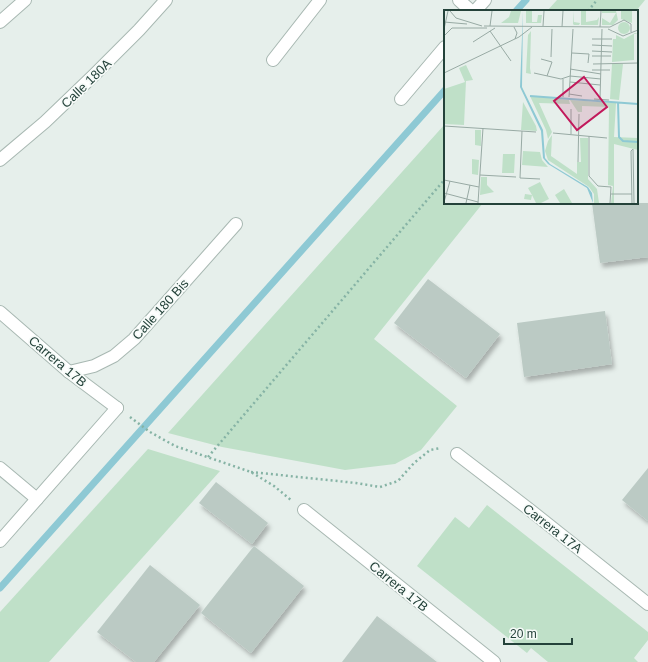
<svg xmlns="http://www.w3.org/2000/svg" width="648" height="662" viewBox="0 0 648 662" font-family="Helvetica,sans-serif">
<defs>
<filter id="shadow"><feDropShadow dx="2.5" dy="4.5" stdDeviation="2" flood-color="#0004"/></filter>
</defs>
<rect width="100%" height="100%" fill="#e6efeb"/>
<g fill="#bfe0c8">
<polygon points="557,0 645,0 636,11 547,11"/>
<polygon points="445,124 445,203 483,203 374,339 457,406 421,450 395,464 345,470 222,447 168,433"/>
<polygon points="148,449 220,471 49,662 0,662 0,612"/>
<polygon points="487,505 648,632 648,640 634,658 638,662 548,662 531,648 527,653 417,566 455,517 469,528"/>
</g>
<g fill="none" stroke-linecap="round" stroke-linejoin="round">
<g stroke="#8ec9d4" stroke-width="7">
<polyline points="516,11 526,0"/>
<polyline points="0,588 445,90"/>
</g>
</g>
<g fill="#bbcac4" filter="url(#shadow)">
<polygon points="592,203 648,203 648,257 600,263"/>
<polygon points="428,279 500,334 466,378 394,323"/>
<polygon points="605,311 612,364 524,377 517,323"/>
<polygon points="648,468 648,521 622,500"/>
<polygon points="216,482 268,523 252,544 199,503"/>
<polygon points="254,546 304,586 251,653 201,613"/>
<polygon points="150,565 200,605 154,662 136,662 97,632"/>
<polygon points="377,616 437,662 342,662"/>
</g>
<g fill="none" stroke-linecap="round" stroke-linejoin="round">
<g stroke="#a8b8b2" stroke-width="14">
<polyline id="pedestrian" points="0,541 117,408"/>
</g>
<g stroke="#a8b8b2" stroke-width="14">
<g id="minor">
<polyline points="459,0 471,11"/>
<polyline points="475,11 485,0"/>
<polyline points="0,22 25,0"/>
<polyline points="273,60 320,0"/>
<polyline points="401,99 445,47"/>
<polyline points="0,160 45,122 94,75 139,30 166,0"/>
<polyline points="0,312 69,372 117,408"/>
<polyline points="69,372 94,366 114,356 134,339 236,224"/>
<polyline points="457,454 530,510 648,604"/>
<polyline points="0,468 37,499"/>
<polyline points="304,510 494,662"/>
</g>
</g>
<g stroke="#86b3a5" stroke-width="2.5" stroke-dasharray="2 3" stroke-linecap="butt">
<polyline points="588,11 597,0"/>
<polyline points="130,417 150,432 175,446 251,472 274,486 291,500"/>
<polyline points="208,457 445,179"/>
<polyline points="251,472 356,483 380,487 398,481 414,463 430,450 441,448"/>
</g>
<use href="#pedestrian" stroke="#fff" stroke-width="12"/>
<use href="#minor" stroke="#fff" stroke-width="12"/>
</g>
<g text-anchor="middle" stroke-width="3.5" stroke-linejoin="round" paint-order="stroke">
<g font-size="13" fill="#24423a" stroke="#f7fbf9">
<text transform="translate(86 83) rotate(-44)" y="5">Calle 180A</text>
<text transform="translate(160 309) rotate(-48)" y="5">Calle 180 Bis</text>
<text transform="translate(58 361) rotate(40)" y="5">Carrera 17B</text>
<text transform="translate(553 528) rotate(38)" y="5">Carrera 17A</text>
<text transform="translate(399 586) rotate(39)" y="5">Carrera 17B</text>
</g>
</g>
<g transform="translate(444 10)">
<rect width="194" height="194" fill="#e6efeb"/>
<path d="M67,1H77L74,13H57L65,7ZM82,1H88V12H93L94,5H98L97,13H82ZM130,1V12L136,13L135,15H130L129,14L130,1H142V12L153,10L155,7L154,15H137V1ZM158,1H172L174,10L169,15H158V8L166,13L172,3H158ZM177,1H188V13L177,9ZM174 18a6 6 0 1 1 12 0a6 6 0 1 1-12 0ZM87,21L86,58L87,64L82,63L84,25ZM191,23L194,24H190V50L168,52L169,29H172V25L180,29ZM168,54H179L175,90L166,89ZM22,55L29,70L22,71L20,115L0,114V79L21,72L15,58ZM86,86L125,90L126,94L95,93L108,122L104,129L102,120ZM126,90L172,93L170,127L194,128V140L170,134V193H167L169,176L164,175L165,97L138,96V102H134ZM79,92L92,116L93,121L77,120ZM31,120H37V136L31,135ZM108,125L107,146L133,164V152H137L136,128H144V169L153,179L155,193H150V184L145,177L104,150L101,141L104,131ZM79,141L96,142L98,150L104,157L78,155ZM59,144H71L70,163H58ZM28,149L35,150L34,165L28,164ZM37,167H43V175L50,182L36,185ZM96,172L105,189L97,193H92L88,185L87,190L80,189L81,184L88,185L84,178ZM120,179L128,193H116L111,185Z" fill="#bfe0c8"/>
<path d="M79,1L78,77L99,120L101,148L106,154L144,177L148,183L149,193L143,178L104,154L99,148L97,121L76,77Z" fill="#8ec9d4"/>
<path fill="none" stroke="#8ec9d4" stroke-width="2" d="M86,86L194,94M174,92L175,127L179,131L194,132"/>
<path fill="none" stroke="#98aaa4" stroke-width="1" d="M6,1L12,8L38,16M0,12L23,14M40,16L166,17L180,10L187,14V22M46,16L48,1M99,16L100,1M70,17L73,23L71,29M118,17L119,1M156,17L157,1M0,19L4,1M164,19L179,26L194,20M46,21L67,51M0,26L8,18H43M148,29H168M29,32L51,18M148,35L168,36M148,41L168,42M128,43L145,44L144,53M148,46H167M107,47L108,19M97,49L108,52L103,66M149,54L194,53M126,59L157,64M148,60H166M0,63L75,27L88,17M90,63L117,69L126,66M126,66L157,69M126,72L156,75M125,84L138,86M119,87V69M125,87L129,19M150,89L165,90M156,89L158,19M0,116L92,122M78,121L76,168L96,169M109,123L163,128M127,124V99M145,126V166L154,176L167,177L166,193M134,152L135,104M36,165L72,167M0,170L35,177M0,183L34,192M167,184H188M0,192L6,171M22,193L26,175M34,193L39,118M188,193L187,141L189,139L190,193"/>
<path fill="#c2185b" fill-opacity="0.15" stroke="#c2185b" stroke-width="2" d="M140,67L163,97L133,120L110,91Z"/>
<rect width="194" height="194" fill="none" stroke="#24423a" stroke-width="2"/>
</g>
<path d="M504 638v6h68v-6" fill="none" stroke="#24423a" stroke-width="2"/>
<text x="510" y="638" font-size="12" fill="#24423a" stroke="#f7fbf9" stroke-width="3" paint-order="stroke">20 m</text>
</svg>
